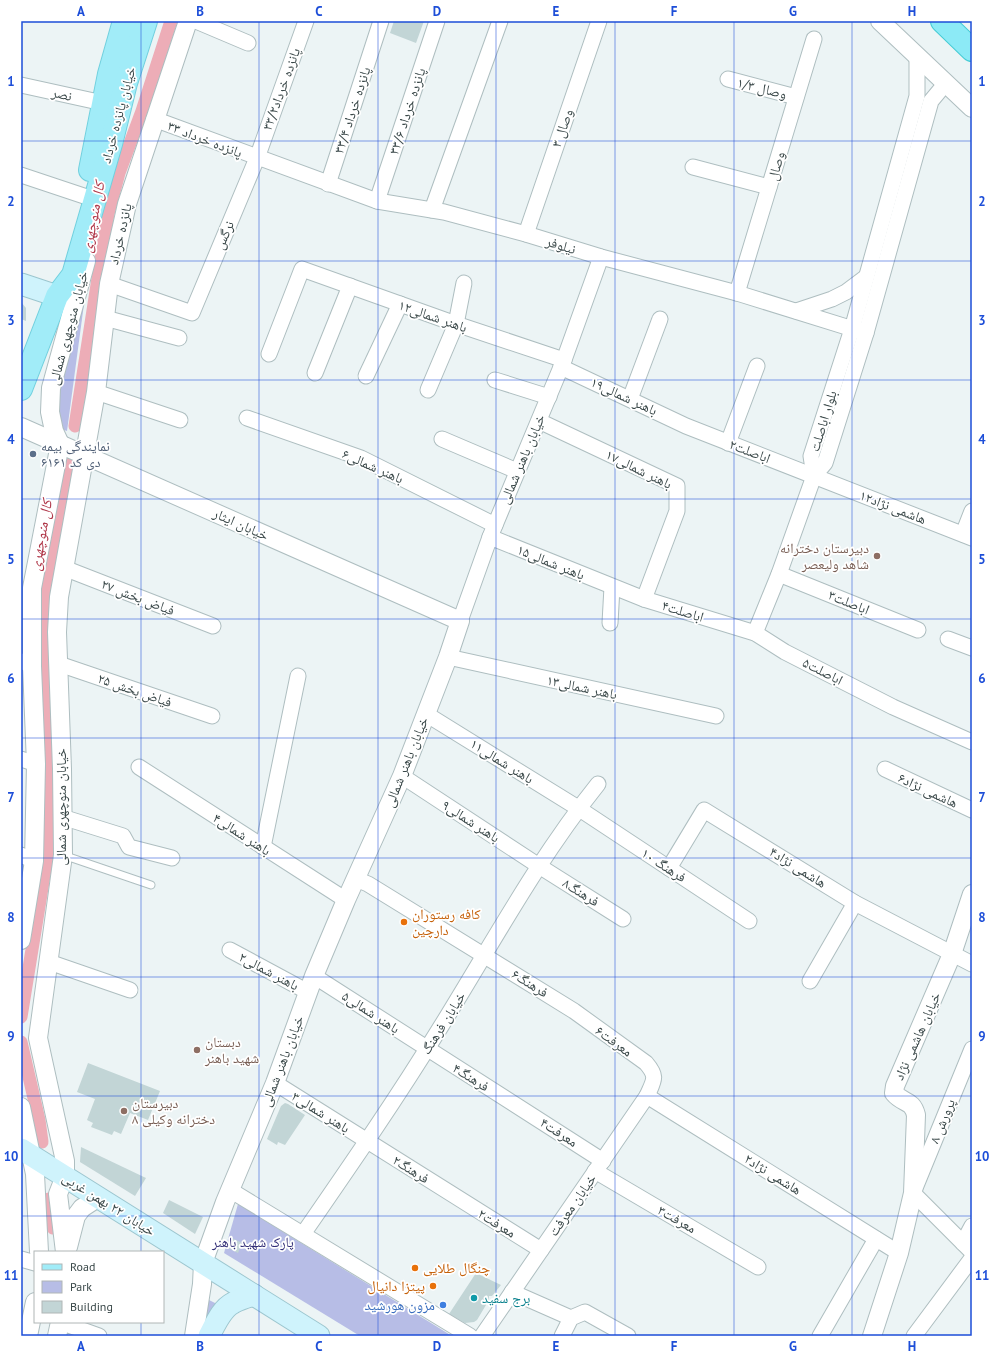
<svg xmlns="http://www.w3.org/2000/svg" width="993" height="1357" viewBox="0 0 993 1357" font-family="'PT Sans','Noto Naskh Arabic',sans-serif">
<rect width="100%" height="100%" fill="#ecf4f5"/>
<g fill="#b7bde6">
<polygon points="84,304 67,431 58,428 55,409 71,343"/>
<polygon points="238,1204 452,1336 360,1336 224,1253"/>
<polygon points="205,1298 219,1305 204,1336"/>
</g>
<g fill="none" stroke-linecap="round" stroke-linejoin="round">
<g stroke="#edadb7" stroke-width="13">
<polyline points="75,426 108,214 119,173 142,111 171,21"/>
<polyline points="21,1017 49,845 46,675 44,655 43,615 70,464"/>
<polyline points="21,1042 39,1120 42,1142"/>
<polyline points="49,1199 53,1228"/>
</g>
</g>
<g fill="#c2d5d6">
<polygon points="394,21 424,21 416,43 390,33"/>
<polygon points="21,302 26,308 26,321 21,319"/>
<polygon points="88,1063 160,1091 148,1120 130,1113 121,1134 114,1131 112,1135 91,1127 93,1123 87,1120 95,1099 77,1092"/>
<polygon points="285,1103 288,1104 305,1115 285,1145 278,1142 277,1145 267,1139 281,1106"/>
<polygon points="81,1147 146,1178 135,1196 80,1162"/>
<polygon points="169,1200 203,1217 195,1234 163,1213"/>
<polygon points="232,1238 242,1243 238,1253 228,1248"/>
<polygon points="476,1273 501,1285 492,1296 489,1296 489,1300 486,1301 486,1305 477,1320 474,1322 465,1323 449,1314"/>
</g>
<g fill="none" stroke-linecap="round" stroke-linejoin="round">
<g stroke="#aebec0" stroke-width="9">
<polyline id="service" points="63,855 151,885"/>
</g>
<g stroke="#aebec0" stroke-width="17">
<g id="minor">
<polyline points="196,21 248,43"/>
<polyline points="728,79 796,97"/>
<polyline points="21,85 103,103"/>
<polyline points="154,119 377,201 444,212 526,234 601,257 737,293 866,333"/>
<polyline points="693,167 769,187"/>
<polyline points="21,175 84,196"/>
<polyline points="328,184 381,21"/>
<polyline points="377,201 437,21"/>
<polyline points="432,210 500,21"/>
<polyline points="526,234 599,21"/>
<polyline points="109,284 192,313 257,158 306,21"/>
<polyline points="737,293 814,39"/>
<polyline points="796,311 832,299 846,292 866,277"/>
<polyline points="105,318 179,338"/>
<polyline points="269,354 302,269 456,324 564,360"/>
<polyline points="561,367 686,426 972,538"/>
<polyline points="315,373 350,286"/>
<polyline points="366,376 400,304"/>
<polyline points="495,380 549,397"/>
<polyline points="428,390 456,324 464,283"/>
<polyline points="96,392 180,420"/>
<polyline points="630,399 660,319"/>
<polyline points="247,418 361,458 495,525"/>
<polyline points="539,421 677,486 677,511 644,599"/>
<polyline points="442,439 517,471"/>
<polyline points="728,443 757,366"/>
<polyline points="814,476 811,456 852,329 917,96 917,56"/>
<polyline points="963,534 972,511"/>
<polyline points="490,537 644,599 755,633 785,652 893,707 972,742"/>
<polyline points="64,568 213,626"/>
<polyline points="779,574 918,630"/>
<polyline points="460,621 490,537 564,360 601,257"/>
<polyline points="610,623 612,587"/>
<polyline points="755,633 779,574 814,476 825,463 866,333 931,101 946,83"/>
<polyline points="948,639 972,648"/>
<polyline points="448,657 716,716"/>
<polyline points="21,661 32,666"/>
<polyline points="59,664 212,716"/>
<polyline points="426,714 578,808 749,921"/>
<polyline points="21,759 36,764"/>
<polyline points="139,767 346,900"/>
<polyline points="885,769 972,810"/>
<polyline points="402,776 539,866 623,919"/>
<polyline points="62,817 123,836 129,847 172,858"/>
<polyline points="263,847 298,676"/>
<polyline points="21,855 34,861"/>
<polyline points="669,868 704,810 855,903 972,964"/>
<path d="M356,879L368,884L574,1011L646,1063C658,1077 654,1080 647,1096L482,1336"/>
<polyline points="230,950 308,992"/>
<polyline points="49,962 130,990"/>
<polyline points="314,976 603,1161"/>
<polyline points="810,981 855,903"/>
<polyline points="972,1049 913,1193 972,1252"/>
<polyline points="275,1083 541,1250"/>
<polyline points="647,1096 899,1253"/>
<polyline points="595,1171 758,1267"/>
<polyline points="230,1190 470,1336"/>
<path d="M303,1234C350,1166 397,1098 440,1028C491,946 537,860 598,784"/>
<polyline points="963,1243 972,1226"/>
<polyline points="21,1259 35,1263"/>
<polyline points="512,1292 571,1318"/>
<polyline points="60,1322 99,1336"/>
<polyline points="562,1336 571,1318 585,1312 628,1336"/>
<polyline points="820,1336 876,1239"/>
<polyline points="914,1336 972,1258"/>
</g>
</g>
<g stroke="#aebec0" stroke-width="20">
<g id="tertiary">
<polyline points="880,21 972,108"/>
<polyline points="21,427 460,621 448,657 402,776 346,900 314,976 275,1083 225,1202 203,1263 202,1284 194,1336"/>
<polyline points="21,940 34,861 36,764 32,666 32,588 60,444 54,431 50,412 51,388 86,261"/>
<polyline points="21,1107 35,1174 39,1252"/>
<polyline points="68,1247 76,1216 82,1208 99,1197"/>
<polyline points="65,1252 58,1194 65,1176 65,1161 38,1038 63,855 62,769 57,632 59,597 96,392 109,284 127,204 188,21"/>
<polyline points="28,1336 35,1302"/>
<polyline points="57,1336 60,1322"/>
<path d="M872,1336L899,1253L913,1193L916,1115C912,1099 903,1104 894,1093L895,1086L952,954L972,894"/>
</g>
</g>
<g stroke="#9cc6cf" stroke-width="23">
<g id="secondary">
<polyline points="21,284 57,296"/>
<polyline points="21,1149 319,1336"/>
<path d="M209,1336C215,1325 221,1309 233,1303C239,1299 247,1297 254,1295"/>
</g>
</g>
<g stroke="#71d0de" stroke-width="24">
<g id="primary">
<polyline points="90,170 109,74 124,21"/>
<polyline points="21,389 57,296 73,275 111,144 126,83 146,21"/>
</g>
</g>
<g stroke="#45ccd5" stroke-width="24">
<polyline id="trunk" points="942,21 972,50"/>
</g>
<use href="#service" stroke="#fff" stroke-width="7"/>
<use href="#minor" stroke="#fff" stroke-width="15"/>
<use href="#tertiary" stroke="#fff" stroke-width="18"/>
<use href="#secondary" stroke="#cff3fc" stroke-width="21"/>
<use href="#primary" stroke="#a1ecf8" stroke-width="22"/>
<use href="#trunk" stroke="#8ceaf6" stroke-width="22"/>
</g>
<path fill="none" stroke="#1d4ed8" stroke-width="1" stroke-opacity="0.55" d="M141,21V1252M259,21V1336M378,21V1336M496,21V1336M615,21V1336M734,21V1336M852,21V1336M21,141H972M21,261H972M21,380H972M21,499H972M21,619H972M21,738H972M21,858H972M21,977H972M21,1096H972M21,1216H972M141,1322V1336"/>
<circle fill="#5c6f8a" stroke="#fff" stroke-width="1.5" cx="33" cy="454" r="4"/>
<g fill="#8d6e63" stroke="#fff" stroke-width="1.5">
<circle cx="877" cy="556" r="4"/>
<circle cx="197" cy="1050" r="4"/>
<circle cx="124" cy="1111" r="4"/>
</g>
<g fill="#e8710a" stroke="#fff" stroke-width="1.5">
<circle cx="404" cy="922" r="4"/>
<circle cx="415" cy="1268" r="4"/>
<circle cx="433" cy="1286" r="4"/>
</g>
<circle fill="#0f9aa8" stroke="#fff" stroke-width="1.5" cx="474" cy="1298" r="4"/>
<circle fill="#3f7fe0" stroke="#fff" stroke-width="1.5" cx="443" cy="1305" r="4"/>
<g text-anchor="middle" stroke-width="3.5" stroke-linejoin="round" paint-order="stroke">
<g font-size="14" fill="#3a4849" stroke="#fff">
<text transform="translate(762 88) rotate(14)" y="5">وصال ۱/۳</text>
<text transform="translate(281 89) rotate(-70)" y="5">پانزده خرداد۳۳/۲</text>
<text transform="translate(62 94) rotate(13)" y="5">نصر</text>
<text transform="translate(352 110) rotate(-72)" y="5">پانزده خرداد ۳۳/۴</text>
<text transform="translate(407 111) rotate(-72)" y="5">پانزده خرداد ۳۳/۶</text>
<text transform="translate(118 115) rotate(-75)" y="5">خیابان پانزده خرداد</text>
<text transform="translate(562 128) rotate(-71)" y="5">وصال ۳</text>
<text transform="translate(205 139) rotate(21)" y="5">پانزده خرداد ۳۳</text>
<text transform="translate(776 166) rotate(-74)" y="5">وصال</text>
<text transform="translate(120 234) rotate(-77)" y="5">پانزده خرداد</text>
<text transform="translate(224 235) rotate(-67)" y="5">نرگس</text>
<text transform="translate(561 245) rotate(17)" y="5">نیلوفر</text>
<text transform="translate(433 316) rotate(19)" y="5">باهنر شمالی۱۲</text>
<text transform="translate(68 328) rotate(-75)" y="5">خیابان منوچهری شمالی</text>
<text transform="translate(624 396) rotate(25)" y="5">باهنر شمالی۱۹</text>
<text transform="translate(823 421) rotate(-73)" y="5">بلوار اباصلت</text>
<text transform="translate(750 451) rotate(21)" y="5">اباصلت۲</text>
<text transform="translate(522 459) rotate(-67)" y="5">خیابان باهنر شمالی</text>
<text transform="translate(373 466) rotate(24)" y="5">باهنر شمالی۶</text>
<text transform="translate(639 469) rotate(26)" y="5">باهنر شمالی۱۷</text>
<text transform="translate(893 507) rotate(21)" y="5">هاشمی نژاد۱۲</text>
<text transform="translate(241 524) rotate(24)" y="5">خیابان ایثار</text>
<text transform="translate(551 562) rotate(22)" y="5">باهنر شمالی۱۵</text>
<text transform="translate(138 597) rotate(21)" y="5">فیاض بخش ۲۷</text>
<text transform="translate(849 602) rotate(22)" y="5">اباصلت۳</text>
<text transform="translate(683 611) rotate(17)" y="5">اباصلت۴</text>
<text transform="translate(823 671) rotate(27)" y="5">اباصلت۵</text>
<text transform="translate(582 687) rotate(12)" y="5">باهنر شمالی۱۳</text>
<text transform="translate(135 690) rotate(19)" y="5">فیاض بخش ۲۵</text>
<text transform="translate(502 761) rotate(32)" y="5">باهنر شمالی۱۱</text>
<text transform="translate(406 762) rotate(-68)" y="5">خیابان باهنر شمالی</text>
<text transform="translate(928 790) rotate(25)" y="5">هاشمی نژاد۶</text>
<text transform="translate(61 807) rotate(-90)" y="5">خیابان منوچهری شمالی</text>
<text transform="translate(471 821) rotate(33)" y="5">باهنر شمالی۹</text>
<text transform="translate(242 834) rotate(33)" y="5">باهنر شمالی۴</text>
<text transform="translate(664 865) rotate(33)" y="5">فرهنگ ۱۰</text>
<text transform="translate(798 867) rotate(32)" y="5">هاشمی نژاد۴</text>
<text transform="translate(581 892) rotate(32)" y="5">فرهنگ۸</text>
<text transform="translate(269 971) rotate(28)" y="5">باهنر شمالی۲</text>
<text transform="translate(530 983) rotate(32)" y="5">فرهنگ۶</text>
<text transform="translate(371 1012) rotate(33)" y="5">باهنر شمالی۵</text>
<text transform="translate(443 1023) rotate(-58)" y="5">خیابان فرهنگ</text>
<text transform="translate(917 1036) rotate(-66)" y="5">خیابان هاشمی نژاد</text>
<text transform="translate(614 1041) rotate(36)" y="5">معرفت۶</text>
<text transform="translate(282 1061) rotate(-69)" y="5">خیابان باهنر شمالی</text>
<text transform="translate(471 1077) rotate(32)" y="5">فرهنگ۴</text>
<text transform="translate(321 1112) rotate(32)" y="5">باهنر شمالی۳</text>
<text transform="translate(942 1121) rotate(-68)" y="5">پرورش ۸</text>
<text transform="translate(559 1132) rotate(33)" y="5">معرفت۴</text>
<text transform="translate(411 1169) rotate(32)" y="5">فرهنگ۲</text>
<text transform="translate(773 1174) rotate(32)" y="5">هاشمی نژاد۲</text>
<text transform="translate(109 1204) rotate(32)" y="5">خیابان ۲۲ بهمن غربی</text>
<text transform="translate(572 1205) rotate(-55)" y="5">خیابان معرفت</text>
<text transform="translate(677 1219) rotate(30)" y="5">معرفت۳</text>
<text transform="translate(497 1223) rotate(32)" y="5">معرفت۲</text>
</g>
<g font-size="14" fill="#4e5e75" stroke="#fff" text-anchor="start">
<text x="41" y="451">نمایندگی بیمه<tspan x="41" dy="16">دی کد ۶۱۶۱</tspan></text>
</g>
<g font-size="14" fill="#785e54" stroke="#fff" text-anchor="start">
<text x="869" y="553" text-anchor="end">دبیرستان دخترانه<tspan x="869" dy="16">شاهد ولیعصر</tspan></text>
<text x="205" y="1047">دبستان<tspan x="205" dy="16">شهید باهنر</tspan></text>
<text x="132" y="1108">دبیرستان<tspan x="132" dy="16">دخترانه وکیلی ۸</tspan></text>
</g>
<g font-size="14" fill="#c56008" stroke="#fff" text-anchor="start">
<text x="412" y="919">کافه رستوران<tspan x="412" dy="16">دارچین</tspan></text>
<text x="423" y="1273">چنگال طلایی</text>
<text x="425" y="1291" text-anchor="end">پیتزا دانیال</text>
</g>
<g font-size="14" fill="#332f78" stroke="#fff">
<text x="253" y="1247">پارک شهید باهنر</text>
</g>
<g font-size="14" fill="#0d838f" stroke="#fff" text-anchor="start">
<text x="482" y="1303">برج سفید</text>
</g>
<g font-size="14" fill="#366cbe" stroke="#fff" text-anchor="end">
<text x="435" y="1310">مزون هورشید</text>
</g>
<g font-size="15" font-style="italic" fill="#b0384a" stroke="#fff">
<text transform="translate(93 217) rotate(-79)" y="5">کال منوچهری</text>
<text transform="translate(41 535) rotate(-80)" y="5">کال منوچهری</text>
</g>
</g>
<rect width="993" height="1357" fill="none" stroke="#ffffff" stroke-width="44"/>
<rect x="34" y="1251" width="130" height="72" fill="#ffffff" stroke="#b0b6b6"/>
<rect x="42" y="1264" width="20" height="6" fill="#a1ecf8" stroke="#b0b6b6"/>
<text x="70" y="1271" font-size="12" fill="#3a4849">Road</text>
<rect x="42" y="1281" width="20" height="12" fill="#b7bde6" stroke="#b0b6b6"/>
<text x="70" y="1291" font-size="12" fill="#3a4849">Park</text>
<rect x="42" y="1301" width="20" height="12" fill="#c2d5d6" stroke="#b0b6b6"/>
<text x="70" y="1311" font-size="12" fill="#3a4849">Building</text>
<rect x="22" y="22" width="949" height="1313" fill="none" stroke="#1d4ed8" stroke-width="1.5"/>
<g font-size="13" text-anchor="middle" font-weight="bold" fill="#1d4ed8">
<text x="81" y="16">A</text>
<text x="200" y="16">B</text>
<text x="319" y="16">C</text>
<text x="437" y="16">D</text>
<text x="556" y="16">E</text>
<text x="674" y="16">F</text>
<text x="793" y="16">G</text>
<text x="912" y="16">H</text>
<text x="11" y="86">1</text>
<text x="982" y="86">1</text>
<text x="11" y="206">2</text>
<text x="982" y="206">2</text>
<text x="11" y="325">3</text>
<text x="982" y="325">3</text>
<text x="11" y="444">4</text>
<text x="982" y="444">4</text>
<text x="11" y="564">5</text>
<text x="982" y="564">5</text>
<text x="11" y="683">6</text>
<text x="982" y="683">6</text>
<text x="11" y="802">7</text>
<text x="982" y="802">7</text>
<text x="11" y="922">8</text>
<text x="982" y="922">8</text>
<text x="11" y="1041">9</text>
<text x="982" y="1041">9</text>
<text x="11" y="1161">10</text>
<text x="982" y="1161">10</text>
<text x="11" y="1280">11</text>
<text x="982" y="1280">11</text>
<text x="81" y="1351">A</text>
<text x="200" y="1351">B</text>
<text x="319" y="1351">C</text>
<text x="437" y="1351">D</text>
<text x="556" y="1351">E</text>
<text x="674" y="1351">F</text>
<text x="793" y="1351">G</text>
<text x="912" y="1351">H</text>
</g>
</svg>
